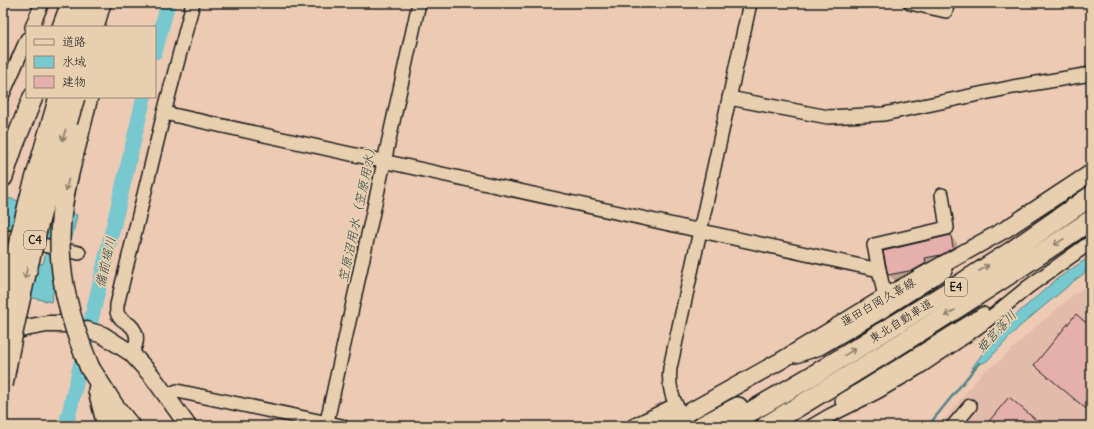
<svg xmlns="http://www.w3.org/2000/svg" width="1094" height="429" viewBox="0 0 1094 429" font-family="Delius,'Klee One',sans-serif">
<rect width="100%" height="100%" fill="#edcab3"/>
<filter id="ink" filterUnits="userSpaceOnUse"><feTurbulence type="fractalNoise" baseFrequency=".025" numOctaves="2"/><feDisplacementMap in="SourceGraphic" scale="8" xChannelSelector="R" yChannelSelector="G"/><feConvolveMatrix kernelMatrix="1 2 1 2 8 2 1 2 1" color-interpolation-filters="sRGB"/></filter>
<g filter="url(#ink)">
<polygon fill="#e3bbab" points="1091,283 1091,426 939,426 982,373 1002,359 1029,333 1072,296"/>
<g fill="#77c8cf" stroke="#538387">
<polygon points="3,197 77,215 70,246 3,230"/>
<polygon points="46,252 61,256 51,302 3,291 3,255 43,264"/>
<polygon points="1091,256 1091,268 1074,281 1019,327 987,361 972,368 993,339 1011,319 1057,279"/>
</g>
<polygon fill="#0003" points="950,236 957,243 959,255 921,276 896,282 889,275"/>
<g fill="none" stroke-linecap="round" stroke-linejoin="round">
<polyline stroke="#538387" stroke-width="2.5" points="928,426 979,363"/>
<g stroke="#77c8cf" stroke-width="15">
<polyline points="155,52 168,3"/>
<polyline points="66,426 144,97"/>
</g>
</g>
<g fill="#e5afab" stroke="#1c1c1c">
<polygon points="951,235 953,248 941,255 925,258 926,263 914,270 888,275 883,251"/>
<polygon points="1076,314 1091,327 1091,413 1034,365"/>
<polygon points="1009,397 1043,426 985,426"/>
</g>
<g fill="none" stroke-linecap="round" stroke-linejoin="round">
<g stroke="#1c1c1c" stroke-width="16">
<g id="minor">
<polyline points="910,3 946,11 947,3"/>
<polyline points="32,27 42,3"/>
<polyline points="3,94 27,39"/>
<polyline points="729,98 828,117 884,114 1013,87 1091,74"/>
<polyline points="164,113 879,270 885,297"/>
<polyline points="3,236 79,253"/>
<polyline points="879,270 874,245 947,228 942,195"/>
<path d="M131,353C138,344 139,333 130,325C126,322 120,319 118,315C116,311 117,309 117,305L164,113L193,3"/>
<polyline points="796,356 820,348 881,312 945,271"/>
<polyline points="167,396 177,391 342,426"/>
<polyline points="842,401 983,314"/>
<path d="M682,416C672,399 668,387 670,368L750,3"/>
<polyline points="326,426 419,3"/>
<polyline points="633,426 675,405"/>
<polyline points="812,426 831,415 877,392 918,368 967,335 985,322 1028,287 1091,242"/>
<polyline points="953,426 970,406"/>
</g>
</g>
<g stroke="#1c1c1c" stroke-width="19">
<g id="major">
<polyline points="3,335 25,328 47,324 66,324 103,335 131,353 152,376 188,426"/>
<polyline points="662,426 682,416 782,360 885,297 1006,229 1091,173"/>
</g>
</g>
<g stroke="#1c1c1c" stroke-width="22">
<g id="highway">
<polyline points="62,27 71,3"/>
<polyline points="79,27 86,3"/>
<polyline points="94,27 101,3"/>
<polyline points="79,134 88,97"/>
<polyline points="3,177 13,147 33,97"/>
<polyline points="90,368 114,406 130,426"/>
<polyline points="98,390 107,426"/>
<polyline points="702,426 738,407"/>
<polyline points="726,426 817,373 951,290 1012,251 1091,196"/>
<path d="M766,426C876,360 985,292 1091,220"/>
</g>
</g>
<use href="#minor" stroke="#e7cfb0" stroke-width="13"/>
<use href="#major" stroke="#e7cfb0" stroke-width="16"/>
<use href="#highway" stroke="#e7cfb0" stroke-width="19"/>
<g stroke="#1c1c1c" stroke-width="22" stroke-linecap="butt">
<g id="highway-bridge">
<path d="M79,134C72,162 63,191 61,220C56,272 70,321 90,368"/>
<polyline points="3,311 12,270 31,193 59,97"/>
<path d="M3,385C14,322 29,258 46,196C55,163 65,130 75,97"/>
</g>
</g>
<use href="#highway-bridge" stroke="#e7cfb0" stroke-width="19"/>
</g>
<defs><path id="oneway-shaft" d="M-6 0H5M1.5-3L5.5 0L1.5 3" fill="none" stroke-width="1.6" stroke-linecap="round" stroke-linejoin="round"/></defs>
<g stroke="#8c7e6d">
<use href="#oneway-shaft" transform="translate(64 135) rotate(106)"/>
<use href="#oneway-shaft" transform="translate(67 185) rotate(104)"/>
<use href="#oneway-shaft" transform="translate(1059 242) rotate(146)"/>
<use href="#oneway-shaft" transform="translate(984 268) rotate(-33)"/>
<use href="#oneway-shaft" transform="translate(26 273) rotate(103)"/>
<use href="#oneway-shaft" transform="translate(950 313) rotate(148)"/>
<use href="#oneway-shaft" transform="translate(850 352) rotate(-32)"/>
</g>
</g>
<g text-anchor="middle" stroke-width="3.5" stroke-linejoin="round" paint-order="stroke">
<g fill="#e7cfb0" stroke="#595248" stroke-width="1">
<rect x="24" y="231" width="22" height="18" rx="3"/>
<rect x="945" y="278" width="22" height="18" rx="3"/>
</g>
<g font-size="11" font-weight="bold" fill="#1c1c1c">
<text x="35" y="244">C4</text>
<text x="956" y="291">E4</text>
</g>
<g font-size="12" fill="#1c1c1c" stroke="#e7cfb0">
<text transform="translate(878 302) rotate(-30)" y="4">蓮田白岡久喜線</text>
<text transform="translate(901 321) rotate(-32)" y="4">東北自動車道</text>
</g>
<g font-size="13" font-style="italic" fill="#334749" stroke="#e7cfb0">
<text transform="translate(357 212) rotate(-78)" y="5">笠原沼用水（笠原用水）</text>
<text transform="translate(105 262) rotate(-77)" y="5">備前堀川</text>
<text transform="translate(996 331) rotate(-47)" y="5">姫宮落川</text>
</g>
</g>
<rect width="1094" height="429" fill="none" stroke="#e7cfb0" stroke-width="16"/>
<rect x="8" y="8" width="1078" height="413" fill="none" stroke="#1c1c1c" stroke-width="1.5" filter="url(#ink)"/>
<rect x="26" y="26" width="130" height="72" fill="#e7cfb0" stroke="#968775"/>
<rect x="34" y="39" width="20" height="6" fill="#e7cfb0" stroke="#968775"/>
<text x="62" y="46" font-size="12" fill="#1c1c1c">道路</text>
<rect x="34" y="56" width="20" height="12" fill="#77c8cf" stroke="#968775"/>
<text x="62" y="66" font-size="12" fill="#1c1c1c">水域</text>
<rect x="34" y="76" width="20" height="12" fill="#e5afab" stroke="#968775"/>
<text x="62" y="86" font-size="12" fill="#1c1c1c">建物</text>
</svg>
